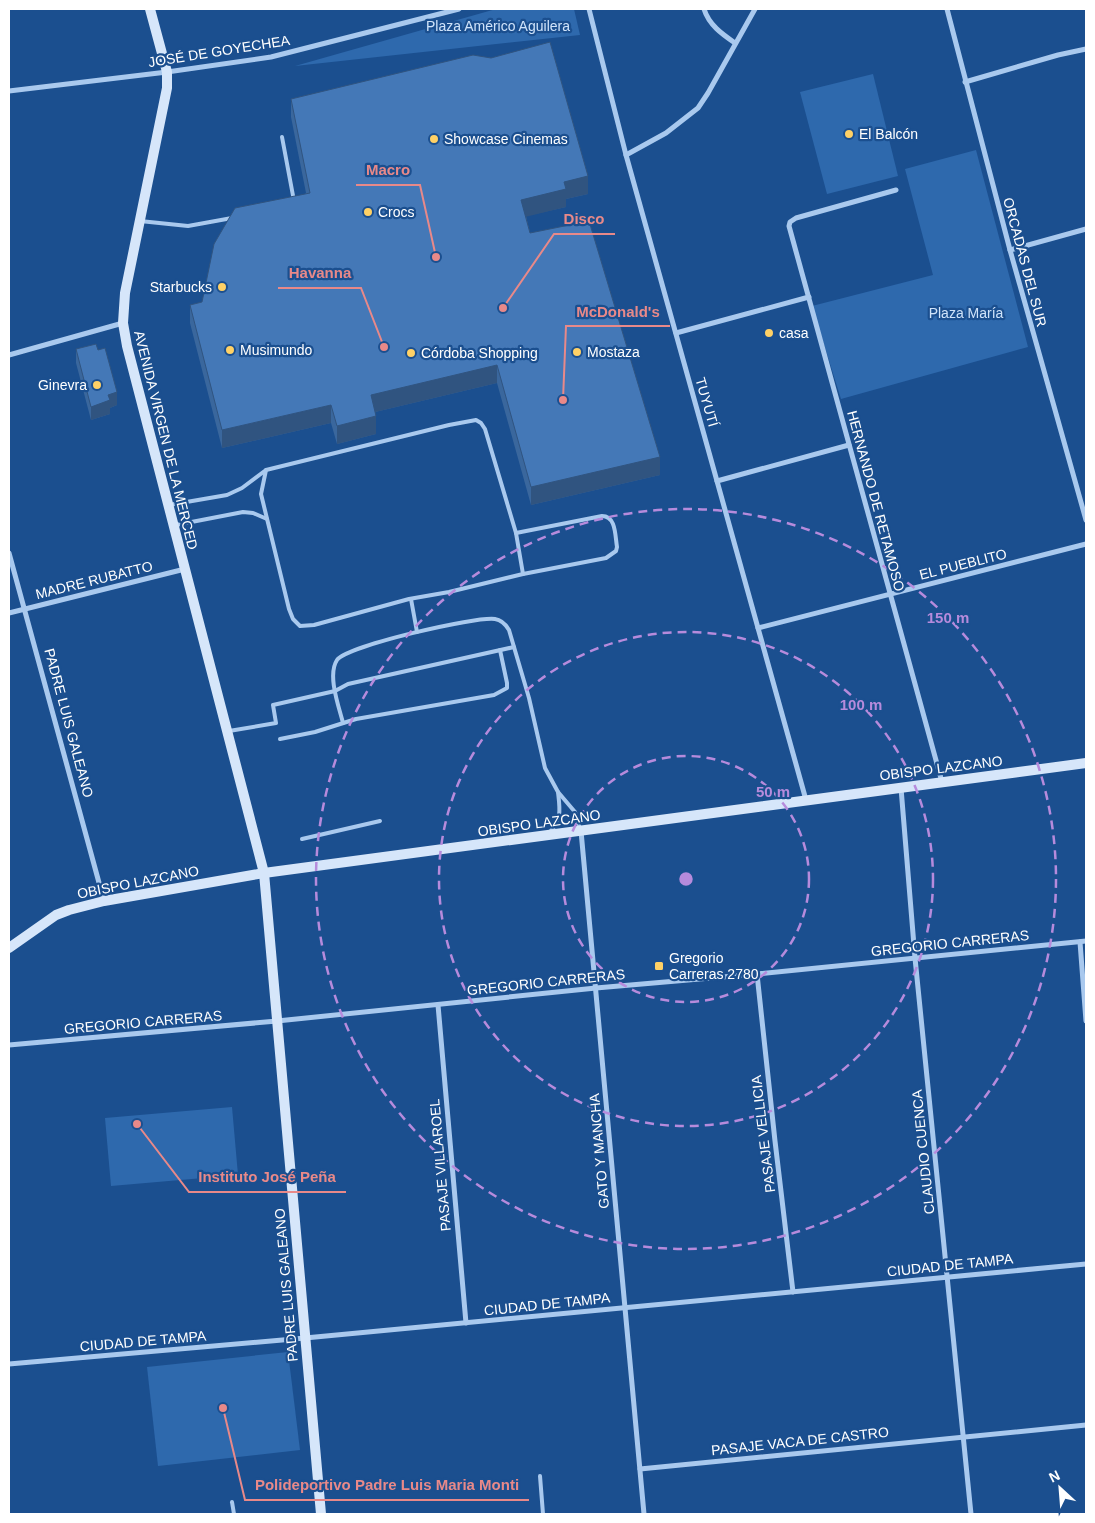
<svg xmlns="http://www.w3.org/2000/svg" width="1095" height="1523" viewBox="0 0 1095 1523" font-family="Arial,sans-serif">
<rect width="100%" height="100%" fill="#1b4f8f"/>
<g fill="#2e69ad">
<polygon points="496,9 574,9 580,35 295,66"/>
<polygon points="873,74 898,176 827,194 800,92"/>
<polygon points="976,150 1028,347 841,399 812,306 933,275 905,169"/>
<polygon points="232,1107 238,1175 111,1186 105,1118"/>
<polygon points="288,1352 300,1450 158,1466 147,1367"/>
</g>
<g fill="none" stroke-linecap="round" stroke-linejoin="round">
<g stroke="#a9c9ee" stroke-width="4">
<polyline points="282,137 294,201"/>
<polyline points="140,221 188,226 232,218"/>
<polygon points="476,420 481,423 485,429 516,533 523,574 449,592 409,599 314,625 300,626 293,619 289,609 261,494 266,470 449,425"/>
<polyline points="169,505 227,495 242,488 266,470"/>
<polyline points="176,525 243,512 253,513 267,519"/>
<path d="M516,533L602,516C616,516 615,535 617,547L616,551L606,558L523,574"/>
<polyline points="411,599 417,632"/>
<path d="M343,723C339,707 327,675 337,660C346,646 476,616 495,619C502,620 506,625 509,630L529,698L545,768L558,792L575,812L580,829"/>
<polyline points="229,731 276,723 273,705 335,691 348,684 514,647"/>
<polyline points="280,739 315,732 356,719 494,695 507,688 507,683 500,650"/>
<path d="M550,832C562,818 560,810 558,792"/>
<polyline points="302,839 380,821"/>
<polyline points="540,1476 543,1514"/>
<polyline points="232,1502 234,1514"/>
</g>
<g stroke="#a9c9ee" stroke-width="5">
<polyline points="589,9 626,155 806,800"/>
<path d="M704,9C709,25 722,34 735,43"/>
<polyline points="947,9 1010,250 1086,520"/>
<polyline points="965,82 1058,55 1086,49"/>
<polyline points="9,91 167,72 271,57 459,9"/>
<polyline points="626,155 666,133 698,108 708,93 755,9"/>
<polyline points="896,190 796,218 790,222 789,226 942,782"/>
<polyline points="1010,250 1086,229"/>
<polyline points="676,333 809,297"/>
<polyline points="9,355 123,323"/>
<polyline points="717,481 849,445"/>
<polyline points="9,553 104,901"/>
<polyline points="9,613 185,569"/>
<polyline points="758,628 1086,544"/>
<polyline points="901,788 915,958 971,1514"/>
<polyline points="581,831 644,1514"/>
<polyline points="1080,942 1086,1021"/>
<polyline points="757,974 775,1141 793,1292"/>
<polyline points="438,1005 466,1323"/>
<polyline points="9,1045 277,1021 596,988 757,974 1086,941"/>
<polyline points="9,1364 305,1338 1086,1264"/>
<polyline points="640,1469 1086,1425"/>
</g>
<g stroke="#d6e6fa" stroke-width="10">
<polyline points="150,9 167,72 167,88 125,293 123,323 127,346 264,873 321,1514"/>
<polyline points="9,948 56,915 69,910 104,901 264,873 1086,763"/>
</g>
</g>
<g fill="#3a679d">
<polygon points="291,99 588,194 566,199 566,207 526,216 530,233 660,475 531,505 497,383 375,412 376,434 337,444 331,423 222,448 190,323 190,305 202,302 306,193 291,117"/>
<polygon points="76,349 117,405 110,408 110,414 91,420 76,363"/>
</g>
<g fill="#305480">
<polygon points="588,176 588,194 566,199 566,207 521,218 521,200 564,182"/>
<polygon points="497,365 497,383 371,413 371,395"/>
<polygon points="117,392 117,405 110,408 110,414 91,420 91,407 108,395"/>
<polygon points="331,405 331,423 222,448 222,430"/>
<polygon points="376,416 376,434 337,444 337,426"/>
<polygon points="660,457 660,475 531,505 531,487"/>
</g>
<g fill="#4478b7" stroke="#305480">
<polygon points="550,42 588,176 564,182 566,189 521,200 530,233 589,221 660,457 531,487 497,365 371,395 376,416 337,426 331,405 222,430 190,305 202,302 214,244 235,208 310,193 291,99 473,55 491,58"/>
<polygon points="96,344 98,350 105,348 117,392 108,395 110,400 91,407 76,349"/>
</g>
<g fill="none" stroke="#b68bdc" stroke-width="2.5" stroke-dasharray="9 6">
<circle cx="686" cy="879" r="123"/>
<circle cx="686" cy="879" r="247"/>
<circle cx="686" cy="879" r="370"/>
</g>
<g fill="#ffd166" stroke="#1b4f8f" stroke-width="2">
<circle cx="849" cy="134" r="5"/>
<circle cx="434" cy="139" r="5"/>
<circle cx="368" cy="212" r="5"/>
<circle cx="222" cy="287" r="5"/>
<circle cx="769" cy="333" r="5"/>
<circle cx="230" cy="350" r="5"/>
<circle cx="577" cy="352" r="5"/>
<circle cx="411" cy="353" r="5"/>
<circle cx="97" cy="385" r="5"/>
<rect x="654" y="961" width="10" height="10" rx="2.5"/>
</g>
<g text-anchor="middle" stroke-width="4.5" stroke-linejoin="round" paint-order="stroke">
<g font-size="14" fill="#cfe3fa" stroke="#1b4f8f">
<text x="498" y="31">Plaza Américo Aguilera</text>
<text x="966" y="318">Plaza María</text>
</g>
<g font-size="14" fill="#fff" stroke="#1b4f8f">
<text transform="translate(219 51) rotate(-9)" y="5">JOSÉ DE GOYECHEA</text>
<text transform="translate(1025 262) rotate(75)" y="5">ORCADAS DEL SUR</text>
<text transform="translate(707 402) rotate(74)" y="5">TUYUTÍ</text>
<text transform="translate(166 440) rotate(76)" y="5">AVENIDA VIRGEN DE LA MERCED</text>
<text transform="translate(876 501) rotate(75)" y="5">HERNANDO DE RETAMOSO</text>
<text transform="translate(963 564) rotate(-14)" y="5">EL PUEBLITO</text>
<text transform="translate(94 580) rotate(-14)" y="5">MADRE RUBATTO</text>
<text transform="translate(69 723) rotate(75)" y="5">PADRE LUIS GALEANO</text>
<text transform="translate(941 768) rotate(-7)" y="5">OBISPO LAZCANO</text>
<text transform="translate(539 823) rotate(-8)" y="5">OBISPO LAZCANO</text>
<text transform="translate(138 882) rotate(-11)" y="5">OBISPO LAZCANO</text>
<text transform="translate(950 943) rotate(-6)" y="5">GREGORIO CARRERAS</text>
<text transform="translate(546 982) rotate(-6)" y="5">GREGORIO CARRERAS</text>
<text transform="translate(143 1022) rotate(-5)" y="5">GREGORIO CARRERAS</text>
<text transform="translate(763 1134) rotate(-97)" y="5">PASAJE VELLICIA</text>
<text transform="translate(599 1151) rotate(-95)" y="5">GATO Y MANCHA</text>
<text transform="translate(923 1152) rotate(-96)" y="5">CLAUDIO CUENCA</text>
<text transform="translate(440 1165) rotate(-95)" y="5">PASAJE VILLAROEL</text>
<text transform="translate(950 1265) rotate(-6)" y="5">CIUDAD DE TAMPA</text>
<text transform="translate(286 1285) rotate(-95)" y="5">PADRE LUIS GALEANO</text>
<text transform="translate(547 1304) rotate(-6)" y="5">CIUDAD DE TAMPA</text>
<text transform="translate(143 1341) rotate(-5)" y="5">CIUDAD DE TAMPA</text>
<text transform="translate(800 1441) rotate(-6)" y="5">PASAJE VACA DE CASTRO</text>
</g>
<g font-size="14" fill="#fff" stroke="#1b4f8f" text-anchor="start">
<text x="859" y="139">El Balcón</text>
<text x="444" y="144">Showcase Cinemas</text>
<text x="378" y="217">Crocs</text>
<text x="212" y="292" text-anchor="end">Starbucks</text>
<text x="779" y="338">casa</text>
<text x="240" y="355">Musimundo</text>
<text x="587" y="357">Mostaza</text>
<text x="421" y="358">Córdoba Shopping</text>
<text x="87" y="390" text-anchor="end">Ginevra</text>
<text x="669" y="963">Gregorio<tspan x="669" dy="16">Carreras 2780</tspan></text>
</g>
</g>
<circle cx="686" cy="879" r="8" fill="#b68bdc" stroke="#1b4f8f" stroke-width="2.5"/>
<g font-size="15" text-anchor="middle" font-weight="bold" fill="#b68bdc" stroke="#1b4f8f" stroke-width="4.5" stroke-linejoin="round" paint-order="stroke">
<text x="948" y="623">150 m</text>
<text x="861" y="710">100 m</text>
<text x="773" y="797">50 m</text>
</g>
<path fill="none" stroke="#e88989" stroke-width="2" d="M436 257L420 185H356M503 308L554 234H615M384 347L361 288H278M563 400L566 326H670M137 1124L189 1192H346M223 1408L245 1500H529"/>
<g fill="#e88989" stroke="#1b4f8f" stroke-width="2">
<circle cx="436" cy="257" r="5"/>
<circle cx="503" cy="308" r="5"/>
<circle cx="384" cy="347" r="5"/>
<circle cx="563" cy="400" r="5"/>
<circle cx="137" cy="1124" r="5"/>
<circle cx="223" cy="1408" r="5"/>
</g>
<g font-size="15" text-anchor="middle" font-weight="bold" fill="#e88989" stroke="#1b4f8f" stroke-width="4.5" stroke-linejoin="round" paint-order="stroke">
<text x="388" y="175">Macro</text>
<text x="584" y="224">Disco</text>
<text x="320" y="278">Havanna</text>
<text x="618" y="317">McDonald's</text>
<text x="267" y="1182">Instituto José Peña</text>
<text x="387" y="1490">Polideportivo Padre Luis Maria Monti</text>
</g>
<rect width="1095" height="1523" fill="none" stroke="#ffffff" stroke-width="20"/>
<g transform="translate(1060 1488) rotate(334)" stroke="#1b4f8f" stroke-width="4" paint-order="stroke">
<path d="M0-4L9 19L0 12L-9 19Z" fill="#ffffff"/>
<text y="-8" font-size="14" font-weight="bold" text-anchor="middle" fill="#ffffff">N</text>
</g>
</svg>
